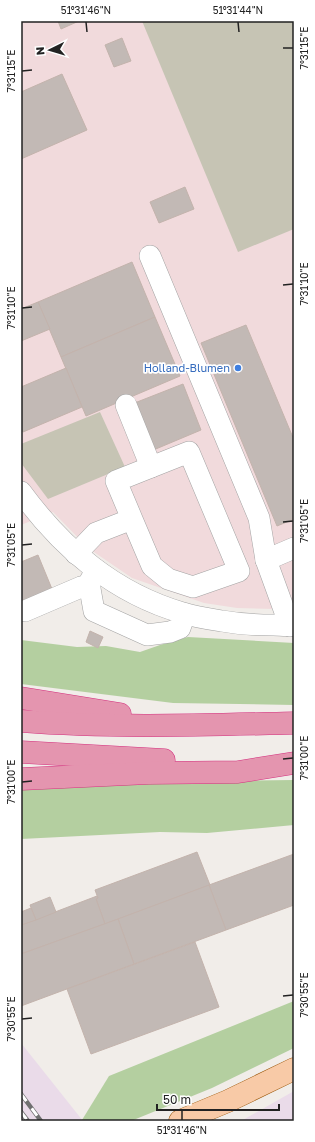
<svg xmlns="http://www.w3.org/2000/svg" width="315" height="1142" viewBox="0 0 315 1142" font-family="'Golos Text',sans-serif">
<rect width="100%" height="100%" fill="#f1ede9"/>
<polygon fill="#f1dadc" points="21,21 294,21 294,606 275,609 237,608 204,603 132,578 88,548 53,512 21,525"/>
<g fill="#eadbe9">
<polygon points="21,1043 83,1121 21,1121"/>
<polygon points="294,1091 294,1121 241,1121"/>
</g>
<g fill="#c6c4b4">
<polygon points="142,21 294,21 294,229 238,252"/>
<polygon points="100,412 125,467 48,499 21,463 21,444"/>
</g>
<g fill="#b4cfa0">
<polygon points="188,637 294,643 294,705 173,703 21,684 21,640 77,647 106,646 140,652 160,645"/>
<polygon points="294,780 294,825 207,833 160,832 21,839 21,790 204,781"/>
<polygon points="294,1001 294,1048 212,1088 131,1121 83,1121 82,1120 109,1076"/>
</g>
<g fill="#c2b9b5" stroke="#c3b3ac">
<polygon points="58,21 79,21 61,29"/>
<polygon points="122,38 131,61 114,67 105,45"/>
<polygon points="62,74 87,130 21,159 21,92"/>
<polygon points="185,187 194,209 159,223 150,202"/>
<polygon points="132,262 155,317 61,357 38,302"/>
<polygon points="38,302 50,329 21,341 21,309"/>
<polygon points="155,317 180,376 86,416 61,357"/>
<polygon points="246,325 294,440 294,519 277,526 201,343"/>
<polygon points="66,368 82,407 23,432 21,428 21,387"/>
<polygon points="183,384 201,430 151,451 132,404"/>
<polygon points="38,555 52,589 21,602 21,562"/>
<polygon points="90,631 103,637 98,648 86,642"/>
<polygon points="197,852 210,885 105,924 96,899 98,898 95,890"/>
<polygon points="294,854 294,905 226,930 209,885"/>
<polygon points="209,885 226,930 134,964 118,919"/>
<polygon points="97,896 98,898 96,899 105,924 21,954 21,925"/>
<polygon points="50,897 56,912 36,920 30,905"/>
<polygon points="31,908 36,920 21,925 21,912"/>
<polygon points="118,919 134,964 21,1006 21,954"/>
<polygon points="195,942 219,1007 91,1054 67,989"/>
</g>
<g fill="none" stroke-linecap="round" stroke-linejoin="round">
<g stroke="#a3a3a3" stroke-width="22">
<g id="minor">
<polyline points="150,256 259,518 266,560 290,626"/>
<polyline points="126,405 151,467"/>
<path d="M21,492C63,549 114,593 183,613C195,617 209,619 222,621C239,624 256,625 273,625C280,625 287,626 294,625"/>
<polyline points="76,554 96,533 132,519 116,481 189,452 239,571 193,587 168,579 152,566 132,519"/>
<polyline points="266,560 294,548"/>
<polyline points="96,570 89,583 94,611 147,635 170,632 180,628 185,614"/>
<polyline points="25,611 81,587 90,586"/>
</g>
</g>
<g stroke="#995507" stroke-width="23">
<polyline id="major" points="180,1121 228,1101 294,1069"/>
</g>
<g stroke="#d4317f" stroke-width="23">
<g id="highway">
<polyline points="21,698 120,714"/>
<path d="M21,721C112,728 203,725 294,723"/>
<polyline points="21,752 164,760"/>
<polyline points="21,779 148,773 238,772 294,763"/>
</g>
</g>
<use href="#minor" stroke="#fff" stroke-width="21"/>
<use href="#major" stroke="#f8caa7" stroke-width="22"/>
<use href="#highway" stroke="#e495af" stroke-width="22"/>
<g stroke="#707070" stroke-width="4.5">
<g id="rail">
<polyline points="21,1094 41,1121"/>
<polyline points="21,1112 28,1121"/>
</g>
</g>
<use href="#rail" stroke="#fff" stroke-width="3" stroke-dasharray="9" stroke-linecap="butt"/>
</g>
<path fill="none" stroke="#222" stroke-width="1.5" d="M86,22L87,32M238,22L239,32M283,48H293M22,71L32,70M283,285L293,284M22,308L32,307M283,522L293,521M22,545L32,544M283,759L293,758M22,782L32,781M283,996L293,995M22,1019L32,1018M182,1110V1120"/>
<circle fill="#3f7fe0" stroke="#fff" stroke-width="1.5" cx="238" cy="368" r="4"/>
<g text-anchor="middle" stroke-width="3.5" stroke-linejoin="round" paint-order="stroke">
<g font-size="11" fill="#366cbe" stroke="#fff" text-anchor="end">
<text x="230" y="372">Holland-Blumen</text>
</g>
</g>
<rect width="315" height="1142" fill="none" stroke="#ffffff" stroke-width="44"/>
<g transform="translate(50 50) rotate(265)" stroke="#ffffff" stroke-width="3" paint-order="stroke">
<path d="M0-3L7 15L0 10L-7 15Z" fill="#222222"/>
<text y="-6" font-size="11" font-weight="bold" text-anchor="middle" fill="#222222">N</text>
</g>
<path d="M157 1104v6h122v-6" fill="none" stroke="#222222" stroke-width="2"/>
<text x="163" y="1104" font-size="12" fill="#222222" stroke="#ffffff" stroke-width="3" paint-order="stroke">50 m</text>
<rect x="22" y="22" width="271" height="1098" fill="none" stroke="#222" stroke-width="1.5"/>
<g font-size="10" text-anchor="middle" fill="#222">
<text x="86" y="14">51°31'46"N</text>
<text x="238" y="14">51°31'44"N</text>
<text transform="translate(304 48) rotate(-90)" y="4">7°31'15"E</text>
<text transform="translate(11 71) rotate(-90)" y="4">7°31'15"E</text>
<text transform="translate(304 284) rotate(-90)" y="4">7°31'10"E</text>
<text transform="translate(11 308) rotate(-90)" y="4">7°31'10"E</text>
<text transform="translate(304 521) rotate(-90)" y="4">7°31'05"E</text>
<text transform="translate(11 545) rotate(-90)" y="4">7°31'05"E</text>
<text transform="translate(304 758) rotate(-90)" y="4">7°31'00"E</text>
<text transform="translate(11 782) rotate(-90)" y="4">7°31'00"E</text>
<text transform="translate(304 995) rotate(-90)" y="4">7°30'55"E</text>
<text transform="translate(11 1019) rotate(-90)" y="4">7°30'55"E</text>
<text x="182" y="1134">51°31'46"N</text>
</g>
</svg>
